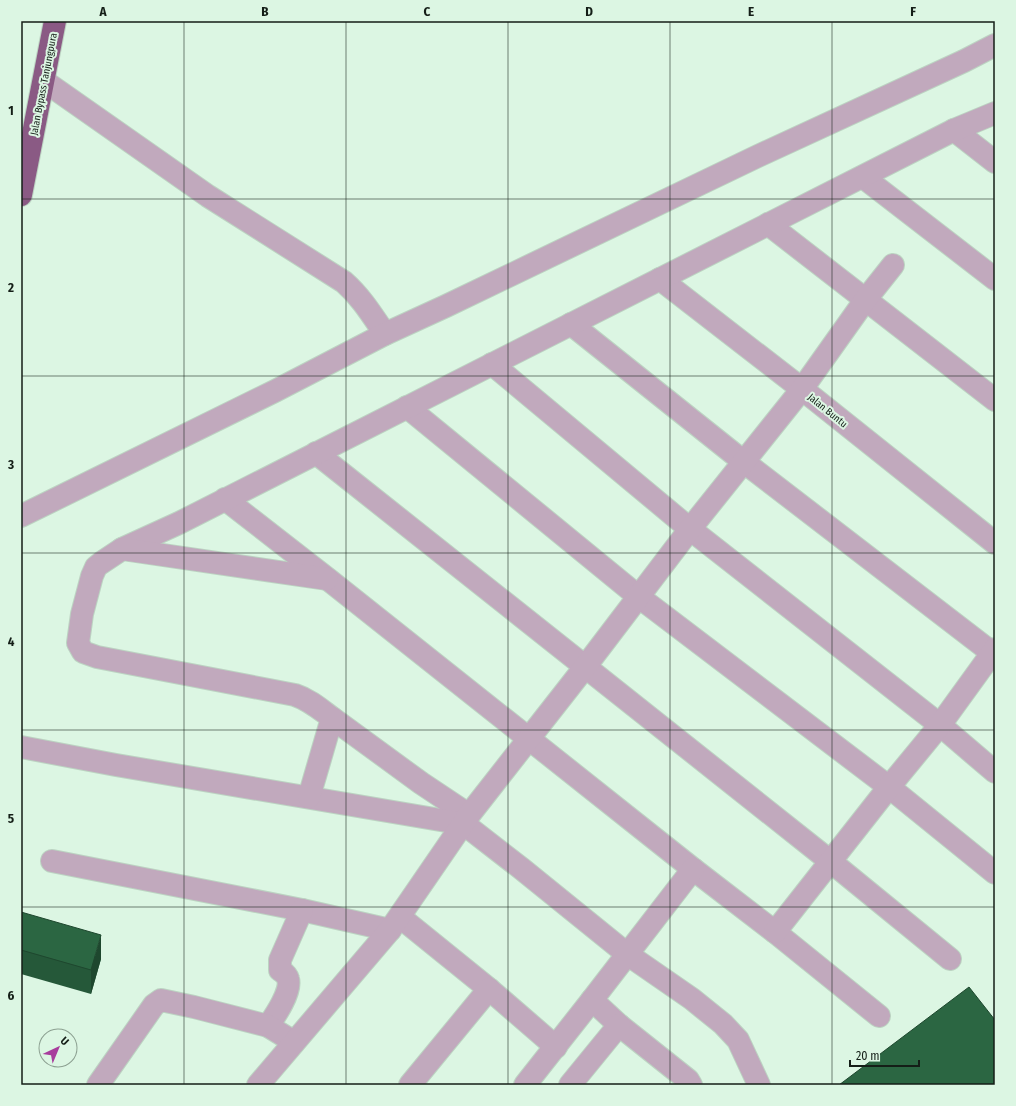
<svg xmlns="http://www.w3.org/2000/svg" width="1016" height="1106" viewBox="0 0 1016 1106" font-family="'Fira Sans Condensed',sans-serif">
<rect width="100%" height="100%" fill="#dcf6e3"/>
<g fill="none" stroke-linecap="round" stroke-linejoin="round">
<g stroke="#bcd3c2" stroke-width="24">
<g id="street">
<path d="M44,81L208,196L344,282C361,297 372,315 385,334"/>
<polyline points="954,130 995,162"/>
<polyline points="863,177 995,279"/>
<polyline points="768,224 995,400"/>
<polyline points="660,279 802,389 995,543"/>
<polyline points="571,324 744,462 995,655"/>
<polyline points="492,364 690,529 940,725 995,772"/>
<polyline points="407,407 639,597 889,787 995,873"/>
<polyline points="316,453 830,861 950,959"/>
<polyline points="225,499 329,580 693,869 775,932 879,1016"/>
<polyline points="21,516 275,391 385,334 446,306 758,156 964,61 995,45"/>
<polyline points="122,549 179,523 954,130 995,113"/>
<polyline points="332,718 421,783 469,815"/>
<polyline points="21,747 116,765 464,824 522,869 627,954 692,999 723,1024 738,1040 759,1085"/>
<path d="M309,797L332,718C320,709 310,700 295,695L97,657L83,652L78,643L82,614L92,576L96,567L101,563L122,549L327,579"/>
<polyline points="52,861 302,910 390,930"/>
<polyline points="400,917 489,989 556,1047"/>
<polyline points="775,932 889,787 940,725 995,649"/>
<polyline points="592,1000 619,1025 688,1080 691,1085"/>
<path d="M268,1026C275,1016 292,991 288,979C287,975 283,972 280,970V960L302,910"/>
<polyline points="98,1085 154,1005 161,1000 194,1007 268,1026 294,1042"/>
<polyline points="258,1085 390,930 469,815 585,667 690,529 802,389 866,299 893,265"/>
<polyline points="410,1085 489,989"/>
<polyline points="525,1085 592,1000 693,869"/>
<polyline points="570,1085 619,1025"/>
</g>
</g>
<g stroke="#bcd3c2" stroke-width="24">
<polyline id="highway" points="21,195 55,21"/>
</g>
<use href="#street" stroke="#c1a9bd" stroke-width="22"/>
<use href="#highway" stroke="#8a5a84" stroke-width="22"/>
</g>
<polygon fill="#255839" points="21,912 101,959 91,994 21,974"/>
<polygon fill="#1e472e" points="101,935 101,959 91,994 91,970"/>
<g fill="#2b6642" stroke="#1e472e">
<polygon points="21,912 101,935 91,970 21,950"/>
<polygon points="969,987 995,1020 995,1085 839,1085"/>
</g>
<path fill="none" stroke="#141e17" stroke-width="1" stroke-opacity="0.55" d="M184,21V1085M346,21V1085M508,21V1085M670,21V1085M832,21V1085M21,199H995M21,376H995M21,553H995M21,730H995M21,907H995"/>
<g text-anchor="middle" stroke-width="4" stroke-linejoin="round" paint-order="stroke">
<g font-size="10" fill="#141e17" stroke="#dcf6e3">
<text transform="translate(43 84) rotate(-79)" y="4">Jalan Bypass Tanjungpura</text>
<text transform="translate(828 410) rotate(39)" y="4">Jalan Buntu</text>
</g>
</g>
<rect width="1016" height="1106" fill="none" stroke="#dcf6e3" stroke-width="44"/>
<g transform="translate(58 1048) rotate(44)"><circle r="19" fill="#dcf6e3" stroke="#8ca091"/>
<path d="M0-3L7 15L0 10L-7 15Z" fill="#a83d9d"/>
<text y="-6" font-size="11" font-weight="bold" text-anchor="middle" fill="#141e17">U</text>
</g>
<path d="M850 1060v6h69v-6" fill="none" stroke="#141e17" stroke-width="2"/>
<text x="856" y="1060" font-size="12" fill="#141e17" stroke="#dcf6e3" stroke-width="3" paint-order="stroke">20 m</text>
<rect x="22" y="22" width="972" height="1062" fill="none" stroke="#141e17" stroke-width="1.5"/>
<g font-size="13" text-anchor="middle" font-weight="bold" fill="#141e17">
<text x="103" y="16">A</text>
<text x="265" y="16">B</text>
<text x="427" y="16">C</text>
<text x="589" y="16">D</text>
<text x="751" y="16">E</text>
<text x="913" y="16">F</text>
<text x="11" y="115">1</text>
<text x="11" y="292">2</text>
<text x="11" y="469">3</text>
<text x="11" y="646">4</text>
<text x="11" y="823">5</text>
<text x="11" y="1000">6</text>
</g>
</svg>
